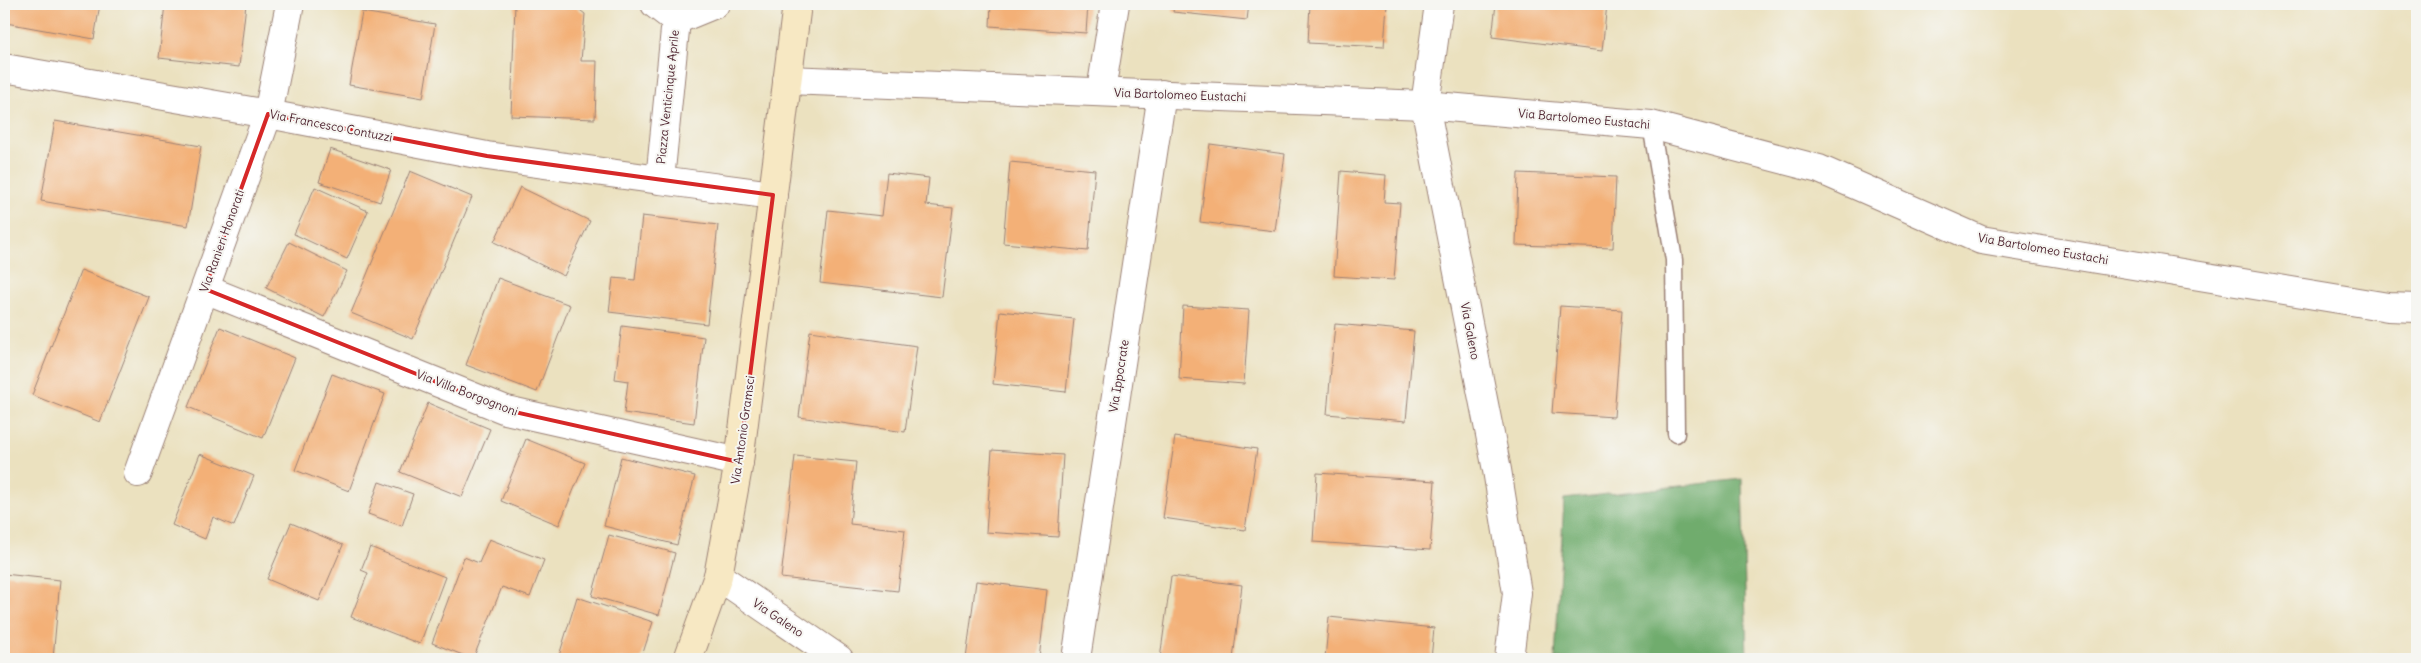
<svg xmlns="http://www.w3.org/2000/svg" width="2421" height="663" viewBox="0 0 2421 663" font-family="Delius,sans-serif">
<rect width="100%" height="100%" fill="#f6f6f2"/>
<filter id="ink" filterUnits="userSpaceOnUse"><feTurbulence type="fractalNoise" baseFrequency=".02" numOctaves="2"/><feDisplacementMap in="SourceGraphic" scale="10" xChannelSelector="R" yChannelSelector="G"/><feConvolveMatrix kernelMatrix="1 2 1 2 8 2 1 2 1" color-interpolation-filters="sRGB"/></filter>
<filter id="wash" filterUnits="userSpaceOnUse"><feTurbulence type="fractalNoise" baseFrequency=".0096" numOctaves="4" result="noise"/><feDisplacementMap in="SourceGraphic" scale="20" xChannelSelector="R" yChannelSelector="G"/><feGaussianBlur stdDeviation="1.12" result="paint"/><feColorMatrix in="noise" values="0 0 0 0 0 0 0 0 0 0 0 0 0 0 0 0 0 1.4 0 .05"/><feComposite in="paint" operator="in"/></filter>
<g filter="url(#wash)">
<rect width="100%" height="100%" fill="#ebe1bf"/>
<polygon fill="#70ac6d" stroke="#5d664c" points="1742,479 1747,659 1555,659 1564,499"/>
<g id="blocks">
<g fill="#f3b077">
<polygon points="9,4 100,4 94,39 6,23"/>
<polygon points="165,4 246,4 239,67 159,58"/>
<polygon points="515,4 572,4 585,14 581,61 597,61 595,119 511,116"/>
<polygon points="991,4 1088,4 1086,33 990,26"/>
<polygon points="1174,4 1249,4 1247,20 1173,12"/>
<polygon points="1310,4 1387,4 1384,47 1308,43"/>
<polygon points="1496,4 1607,4 1602,51 1492,37"/>
<polygon points="362,12 435,24 423,98 349,85"/>
<polygon points="55,121 201,146 188,226 41,201"/>
<polygon points="1210,144 1285,154 1275,231 1200,222"/>
<polygon points="330,149 391,170 380,202 319,182"/>
<polygon points="1010,162 1095,170 1088,251 1003,243"/>
<polygon points="410,171 472,197 413,339 351,313"/>
<polygon points="1341,171 1386,175 1384,202 1400,203 1394,280 1334,276"/>
<polygon points="887,173 929,178 926,205 953,208 942,297 820,283 828,210 882,216"/>
<polygon points="1518,173 1616,177 1613,248 1516,245"/>
<polygon points="315,187 368,211 347,259 294,234"/>
<polygon points="520,187 590,221 564,276 494,242"/>
<polygon points="642,216 718,225 707,324 609,312 613,278 635,280"/>
<polygon points="289,242 347,271 324,317 266,288"/>
<polygon points="81,270 149,297 100,422 32,395"/>
<polygon points="498,278 570,305 537,392 466,365"/>
<polygon points="1183,306 1249,310 1244,384 1179,379"/>
<polygon points="1560,306 1622,310 1614,417 1552,413"/>
<polygon points="1000,311 1074,319 1066,392 993,384"/>
<polygon points="1335,324 1414,331 1406,421 1327,414"/>
<polygon points="622,326 704,337 694,423 624,413 628,381 615,379"/>
<polygon points="220,327 295,358 263,438 188,407"/>
<polygon points="810,331 917,346 905,432 799,417"/>
<polygon points="332,374 385,394 349,491 295,470"/>
<polygon points="428,403 490,429 462,497 400,472"/>
<polygon points="1175,437 1257,449 1245,530 1163,518"/>
<polygon points="526,439 585,463 559,525 501,501"/>
<polygon points="992,450 1063,455 1058,537 986,532"/>
<polygon points="200,454 254,476 234,526 213,517 205,539 172,525"/>
<polygon points="795,456 856,462 850,524 905,530 898,591 781,578"/>
<polygon points="621,457 695,476 677,545 604,526"/>
<polygon points="1317,473 1435,481 1430,550 1313,542"/>
<polygon points="379,482 413,494 402,526 368,514"/>
<polygon points="291,523 343,545 319,601 267,579"/>
<polygon points="609,535 675,553 659,615 592,596"/>
<polygon points="489,539 544,560 530,597 502,587 473,659 432,643 464,557 479,563"/>
<polygon points="370,547 445,577 420,644 351,617 368,573 361,570"/>
<polygon points="4,574 60,580 53,659 4,659"/>
<polygon points="1171,576 1242,585 1233,659 1160,659"/>
<polygon points="976,581 1047,590 1039,659 966,659"/>
<polygon points="577,597 653,622 641,659 558,659"/>
<polygon points="1329,617 1434,628 1431,659 1325,659"/>
</g>
</g>
</g>
<g filter="url(#ink)">
<use href="#blocks" fill-opacity="0" stroke="#9a8075" stroke-width="1"/>
<g fill="none" stroke-linecap="round" stroke-linejoin="round">
<g stroke="#9a8075" stroke-width="19">
<polyline id="lane" points="1651,125 1674,260 1676,434"/>
</g>
<g stroke="#9a8075" stroke-width="30">
<g id="street">
<polyline points="655,4 676,20"/>
<polyline points="1439,4 1425,105 1497,470 1517,593 1509,659"/>
<polyline points="676,20 660,180 773,195"/>
<polyline points="676,20 715,4"/>
<polyline points="4,68 268,114 487,156 660,180"/>
<polyline points="787,80 1425,105 1651,125 1819,169 1981,240 2388,307 2417,308"/>
<polyline points="1101,91 1115,4"/>
<polyline points="205,289 506,410 739,462"/>
<polyline points="138,473 268,114 290,4"/>
<polyline points="718,576 839,659"/>
<polyline points="1076,659 1162,94"/>
</g>
</g>
<g stroke="#9a8075" stroke-width="30">
<polyline id="secondary" points="688,659 718,576 739,462 797,4"/>
</g>
<use href="#lane" stroke="#fff" stroke-width="16"/>
<use href="#street" stroke="#fff" stroke-width="28"/>
<use href="#secondary" stroke="#f7e8c3" stroke-width="28"/>
</g>
</g>
<path fill="none" stroke="#d62828" stroke-width="4" stroke-linejoin="round" d="M268,114L487,156L773,195L739,462L506,410L205,289Z"/>
<g text-anchor="middle" stroke-width="4" stroke-linejoin="round" paint-order="stroke">
<g font-size="12" fill="#4a1f2b" stroke="#f6f6f2">
<text transform="translate(1180 95) rotate(2)" y="4">Via Bartolomeo Eustachi</text>
<text transform="translate(668 97) rotate(-84)" y="4">Piazza Venticinque Aprile</text>
<text transform="translate(1584 119) rotate(5)" y="4">Via Bartolomeo Eustachi</text>
<text transform="translate(331 126) rotate(11)" y="4">Via Francesco Contuzzi</text>
<text transform="translate(222 241) rotate(-70)" y="4">Via Ranieri Honorati</text>
<text transform="translate(2043 249) rotate(10)" y="4">Via Bartolomeo Eustachi</text>
<text transform="translate(1470 331) rotate(79)" y="4">Via Galeno</text>
<text transform="translate(1119 376) rotate(-81)" y="4">Via Ippocrate</text>
<text transform="translate(467 393) rotate(21)" y="4">Via Villa Borgognoni</text>
<text transform="translate(743 430) rotate(-82)" y="4">Via Antonio Gramsci</text>
<text transform="translate(778 618) rotate(34)" y="4">Via Galeno</text>
</g>
</g>
<rect width="2421" height="663" fill="none" stroke="#f6f6f2" stroke-width="20"/>
</svg>
